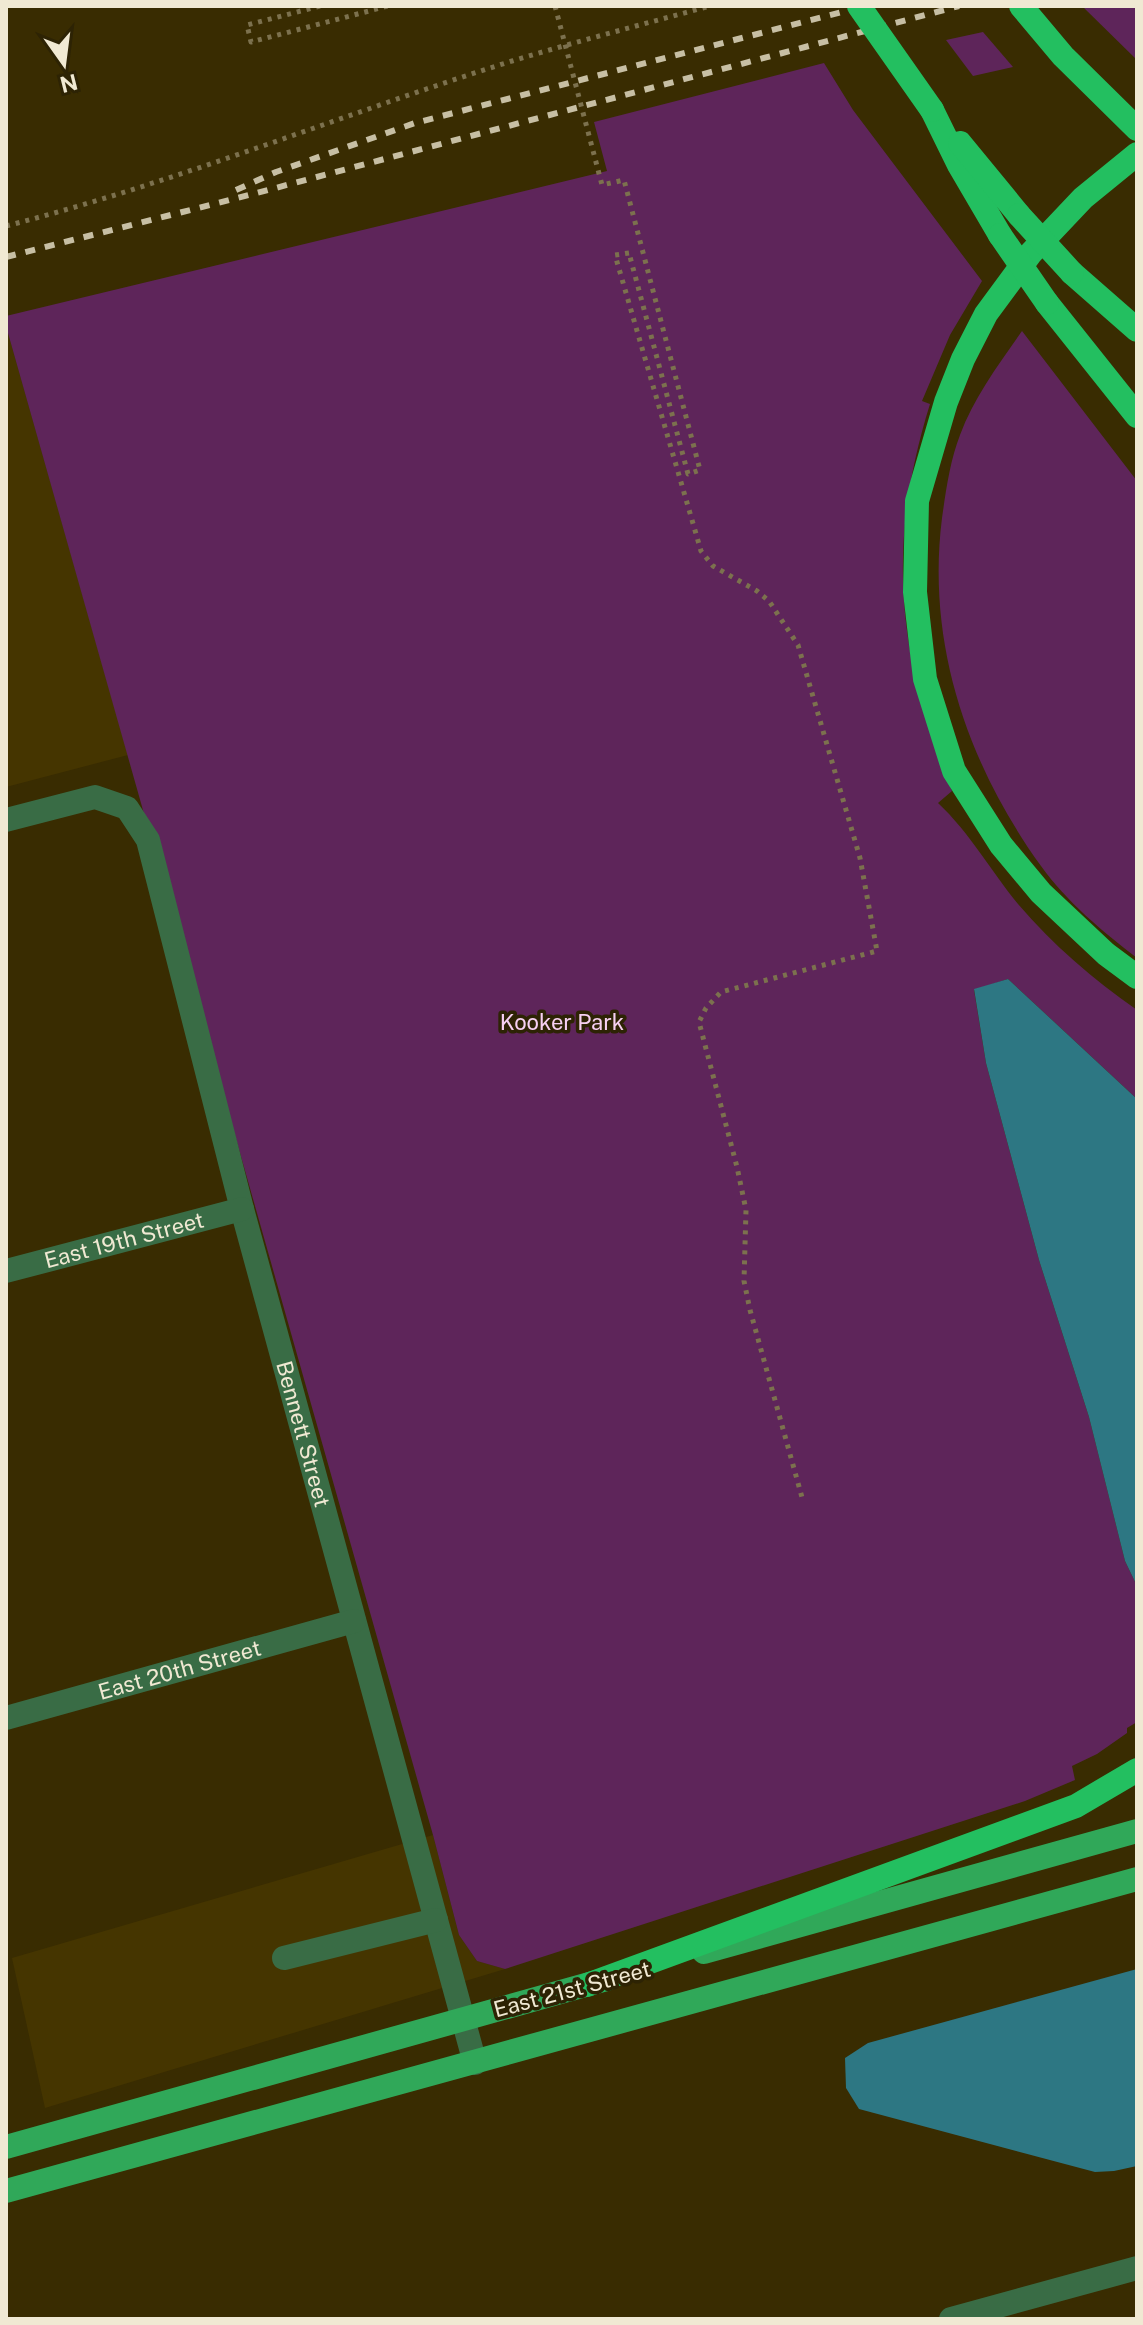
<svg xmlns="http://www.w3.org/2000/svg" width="1143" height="2325" viewBox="0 0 1143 2325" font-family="'Public Sans',sans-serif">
<rect width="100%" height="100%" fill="#392c01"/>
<g fill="#453500">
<polygon points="6,326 128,755 6,787"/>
<polygon points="433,1835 459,1935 477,1961 505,1969 45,2108 12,1958"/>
</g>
<g fill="#5e255a">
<polygon points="1082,6 1137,6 1137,60"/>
<polygon points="983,32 1013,67 973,76 946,40"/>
<path d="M824,63L853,110L982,281L950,335L922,401L930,404C886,545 897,655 952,791L938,803C970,833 991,871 1018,904C1053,945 1093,979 1137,1010V1099L1008,979L974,990L986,1063L1039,1260L1089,1417L1125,1561L1137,1586V1722L1127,1728V1733L1097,1754L1072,1766L1075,1780L1025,1801L505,1969L477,1961L459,1935L433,1835L6,326V316L607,171L594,122Z"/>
<path d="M1022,331L1137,481V958C1103,932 1066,901 1041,866C968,765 926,644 942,518C946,490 950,461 960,435C974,397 999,364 1022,331Z"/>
</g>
<g fill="#2d7783">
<polygon points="1008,979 1137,1099 1137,1586 1125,1561 1089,1417 1039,1260 986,1063 974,989"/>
<polygon points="1137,1969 1137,2166 1114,2171 1095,2172 859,2109 846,2088 845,2058 868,2043"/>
</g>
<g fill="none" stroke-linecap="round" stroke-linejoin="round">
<g stroke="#7c714e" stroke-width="5" stroke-dasharray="4 6" stroke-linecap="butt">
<polyline points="320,6 247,25 251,42 388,6"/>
<path d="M6,226C178,182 343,114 512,61C578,41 644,24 710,6"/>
<polyline points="629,253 615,255 701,551 713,566 757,591 769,601 798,645 860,858 877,951 721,992 706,1008 699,1022 737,1167 746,1210 744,1281 750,1310 803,1501"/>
</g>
<g stroke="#396c45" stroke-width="24">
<path id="s1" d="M6,820L95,797L127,808L148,840L242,1209L475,2063"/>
<path id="s2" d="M6,1271L242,1209"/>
<path id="s3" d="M6,1718L354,1621"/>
<polyline points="284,1958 436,1920"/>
<polyline points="951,2319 1137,2268"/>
</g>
<g stroke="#30a859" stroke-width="24">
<polyline points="704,1952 1137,1831"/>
<polyline points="6,2147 607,1979"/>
<polyline points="6,2191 1137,1879"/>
</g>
<g stroke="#23bf60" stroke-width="24">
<polyline points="1021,6 1063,56 1137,129"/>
<polyline points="932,110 959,165 1000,235"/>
<polyline points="960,143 1019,215"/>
<polyline points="1137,154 1083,198 1031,253 986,314 963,359 946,402 917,501 915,592 925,679 954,771 1001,845 1041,893 1106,954 1137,977"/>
<polyline points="1072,273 1137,330"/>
<polyline points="1047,303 1137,416"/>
<polyline points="587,1985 1076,1806 1137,1770"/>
</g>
<g stroke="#c7bfa4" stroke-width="6" stroke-dasharray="10 10" stroke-linecap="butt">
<polyline points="236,190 276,172 415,123 865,6"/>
<polyline points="6,257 253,194 959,6"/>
</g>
<polyline stroke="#7c714e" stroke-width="5" stroke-dasharray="4 6" stroke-linecap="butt" points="555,6 602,185 624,180 700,470 688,474 629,253"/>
<g stroke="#23bf60" stroke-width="24">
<polyline points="859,6 932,110"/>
<polyline points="1019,215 1072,273"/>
<polyline points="1000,235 1047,303"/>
</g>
</g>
<g text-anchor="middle" stroke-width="7" stroke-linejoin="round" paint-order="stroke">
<g font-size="22" fill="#f7d0f2" stroke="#2d2304">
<text x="562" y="1030">Kooker Park</text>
</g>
<g font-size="22" fill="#f0e9d3" stroke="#2d2304">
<text dy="8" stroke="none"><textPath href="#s2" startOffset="122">East 19th Street</textPath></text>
<text dy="8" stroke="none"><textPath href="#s1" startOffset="778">Bennett Street</textPath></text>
<text dy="8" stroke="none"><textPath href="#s3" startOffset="180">East 20th Street</textPath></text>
<text transform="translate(572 1989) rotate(-15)" y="8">East 21st Street</text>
</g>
</g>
<rect width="1143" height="2325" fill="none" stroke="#f0e9d3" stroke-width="16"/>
<g transform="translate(64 64) rotate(166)" stroke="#2d2304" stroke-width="6" paint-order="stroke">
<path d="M0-6L14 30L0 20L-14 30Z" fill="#f0e9d3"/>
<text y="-12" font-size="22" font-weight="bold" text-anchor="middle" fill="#f0e9d3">N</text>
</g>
</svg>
